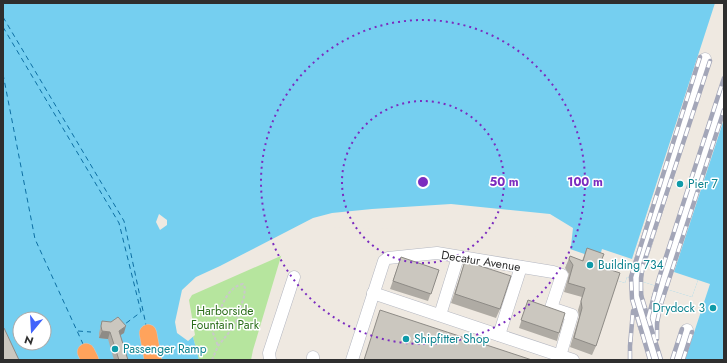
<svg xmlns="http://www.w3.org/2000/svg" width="727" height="363" viewBox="0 0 727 363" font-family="Jost,sans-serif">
<rect width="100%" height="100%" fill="#efe9e1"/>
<polygon fill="#b6e59e" points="282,253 253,350 251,360 199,360 192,333 187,300 191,293"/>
<path fill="#75cff0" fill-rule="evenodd" d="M3,3H724V360H685L710,284L698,280L692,297L627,277L625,283L565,264L568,253L560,245L539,235L448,215L332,225L194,291L187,300L192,333L199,360H3ZM20,319H44V343H20Z"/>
<g fill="#efe9e1">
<polygon points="715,3 724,3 724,119 674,272 698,280 692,297 627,277 625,283 565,264 565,261 564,260 566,253 559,247 539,237 448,217 390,229 332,227 283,255 192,295 189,300 195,335 188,341 177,333 175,322 182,290 196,277 220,266 313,218 332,213 372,209 451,204 550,214 573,228 571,246 570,249 599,259 602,249 632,259"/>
<polygon points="159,214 167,220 167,225 160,230 156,222"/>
</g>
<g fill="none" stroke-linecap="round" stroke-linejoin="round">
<g stroke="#0d6fa3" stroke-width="1" stroke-dasharray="5 4" stroke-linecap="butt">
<polyline points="3,17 124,221 146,325"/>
<polyline points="3,27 119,223 141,312 125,324"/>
<polyline points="3,74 35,239 83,344"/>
<polyline points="78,331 91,332"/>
</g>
<g stroke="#b4b7c1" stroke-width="13">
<g id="minor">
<polyline points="373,293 573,360"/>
<polyline points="440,315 458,257"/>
<polyline points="499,335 521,267"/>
<polyline points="652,337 653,318 658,298 724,94"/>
<polyline points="313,357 313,360"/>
<polyline points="270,360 269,353 294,277"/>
<polyline points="352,360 384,261 388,258 437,253 553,272 562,275 551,308 572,315 560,356"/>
<path d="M656,360C646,330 630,297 639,265L705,59"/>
<polyline points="678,360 687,330"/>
</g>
</g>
<g stroke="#c9c9c9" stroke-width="18">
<g id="highway">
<polyline points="148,333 153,360"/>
<polyline points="86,352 90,360"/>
</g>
</g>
<path stroke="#c9c9c9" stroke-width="2" stroke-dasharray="3 2" stroke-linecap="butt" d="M212,360L218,346L235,325L244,297L245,288L243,284C223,288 219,317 213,333L218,346"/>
<use href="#minor" stroke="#fff" stroke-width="12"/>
<use href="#highway" stroke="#ffa35c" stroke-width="17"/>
<g stroke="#a3a6b8" stroke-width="4.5">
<g id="rail">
<polyline points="648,318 659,278 724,78"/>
<polyline points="657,339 657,323 661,304 724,110"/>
<polyline points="630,360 630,346 633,311"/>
<polyline points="650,360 632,299 631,277 700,57"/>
<polyline points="661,360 641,295 641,278 643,265 710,61"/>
<polyline points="672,360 682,329"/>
<polyline points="683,360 692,332"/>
</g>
</g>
<use href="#rail" stroke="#fff" stroke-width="3" stroke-dasharray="9" stroke-linecap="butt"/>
</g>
<g fill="#afaba4">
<polygon points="587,248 599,266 596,346 592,355 570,347 579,317 578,310 582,297 564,292 569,274 565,268 570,256 582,261"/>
<polygon points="401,257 439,270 428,301 390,289"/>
<polygon points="465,261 500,309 496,318 451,303"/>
<polygon points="528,300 559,333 557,341 519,328"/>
<polygon points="102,321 124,333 120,335 128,360 114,360 108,339 99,338 99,333"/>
</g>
<g fill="#8e8b86">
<polygon points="126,326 124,333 116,338 119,331"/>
<polygon points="102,331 110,332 108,339 99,338"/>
</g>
<g fill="#cbc7bf" stroke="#8e8b86">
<polygon points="587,248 604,254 599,266 620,273 596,346 574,338 582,308 581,301 585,288 568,283 573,265 569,259 570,256 583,261"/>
<polygon points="401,257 439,270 431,294 393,281"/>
<polygon points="465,261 511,276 500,309 455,294"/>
<polygon points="528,300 565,313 559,333 521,320"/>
<polygon points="380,310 532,360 364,360"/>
<polygon points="118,317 126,326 119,331 128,360 119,360 110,332 102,331 101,326 102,321 111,322"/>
<polygon points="4,328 19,360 3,360 3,329"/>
</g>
<g fill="none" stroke="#7b2cbf" stroke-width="2" stroke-dasharray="2 4">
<circle cx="423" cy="182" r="81"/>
<circle cx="423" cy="182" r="162"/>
</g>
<g fill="#0f9aa8" stroke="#fff" stroke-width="1.5">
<circle cx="680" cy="184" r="4"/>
<circle cx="590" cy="265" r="4"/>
<circle cx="713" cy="308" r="4"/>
<circle cx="406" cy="339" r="4"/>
<circle cx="115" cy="349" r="4"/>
</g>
<g text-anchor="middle" stroke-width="3" stroke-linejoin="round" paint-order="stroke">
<g font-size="12" fill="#0d838f" stroke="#fff" text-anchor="start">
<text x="688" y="188">Pier 7</text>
<text x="598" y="269">Building 734</text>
<text x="705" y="312" text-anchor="end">Drydock 3</text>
<text x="414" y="343">Shipfitter Shop</text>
<text x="123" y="353">Passenger Ramp</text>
</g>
<g font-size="12" fill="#2e2e2e" stroke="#fff">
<text transform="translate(481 261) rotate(9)" y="4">Decatur Avenue</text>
</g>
<g font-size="12" fill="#2c6e1b" stroke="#fff">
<text x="225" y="315">Harborside<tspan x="225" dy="14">Fountain Park</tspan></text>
</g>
</g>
<circle cx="423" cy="182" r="6" fill="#7b2cbf" stroke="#fff" stroke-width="2"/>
<g font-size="12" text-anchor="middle" font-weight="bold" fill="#7b2cbf" stroke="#fff" stroke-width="3" stroke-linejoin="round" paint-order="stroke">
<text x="504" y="186">50 m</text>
<text x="585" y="186">100 m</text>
</g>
<rect width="727" height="363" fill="none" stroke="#2e2e2e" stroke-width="8"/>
<g transform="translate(32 331) rotate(198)"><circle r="19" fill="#ffffff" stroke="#ababab"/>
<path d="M0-3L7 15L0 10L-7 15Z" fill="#4264fb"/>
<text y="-6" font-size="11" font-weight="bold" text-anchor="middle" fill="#2e2e2e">N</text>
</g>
</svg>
